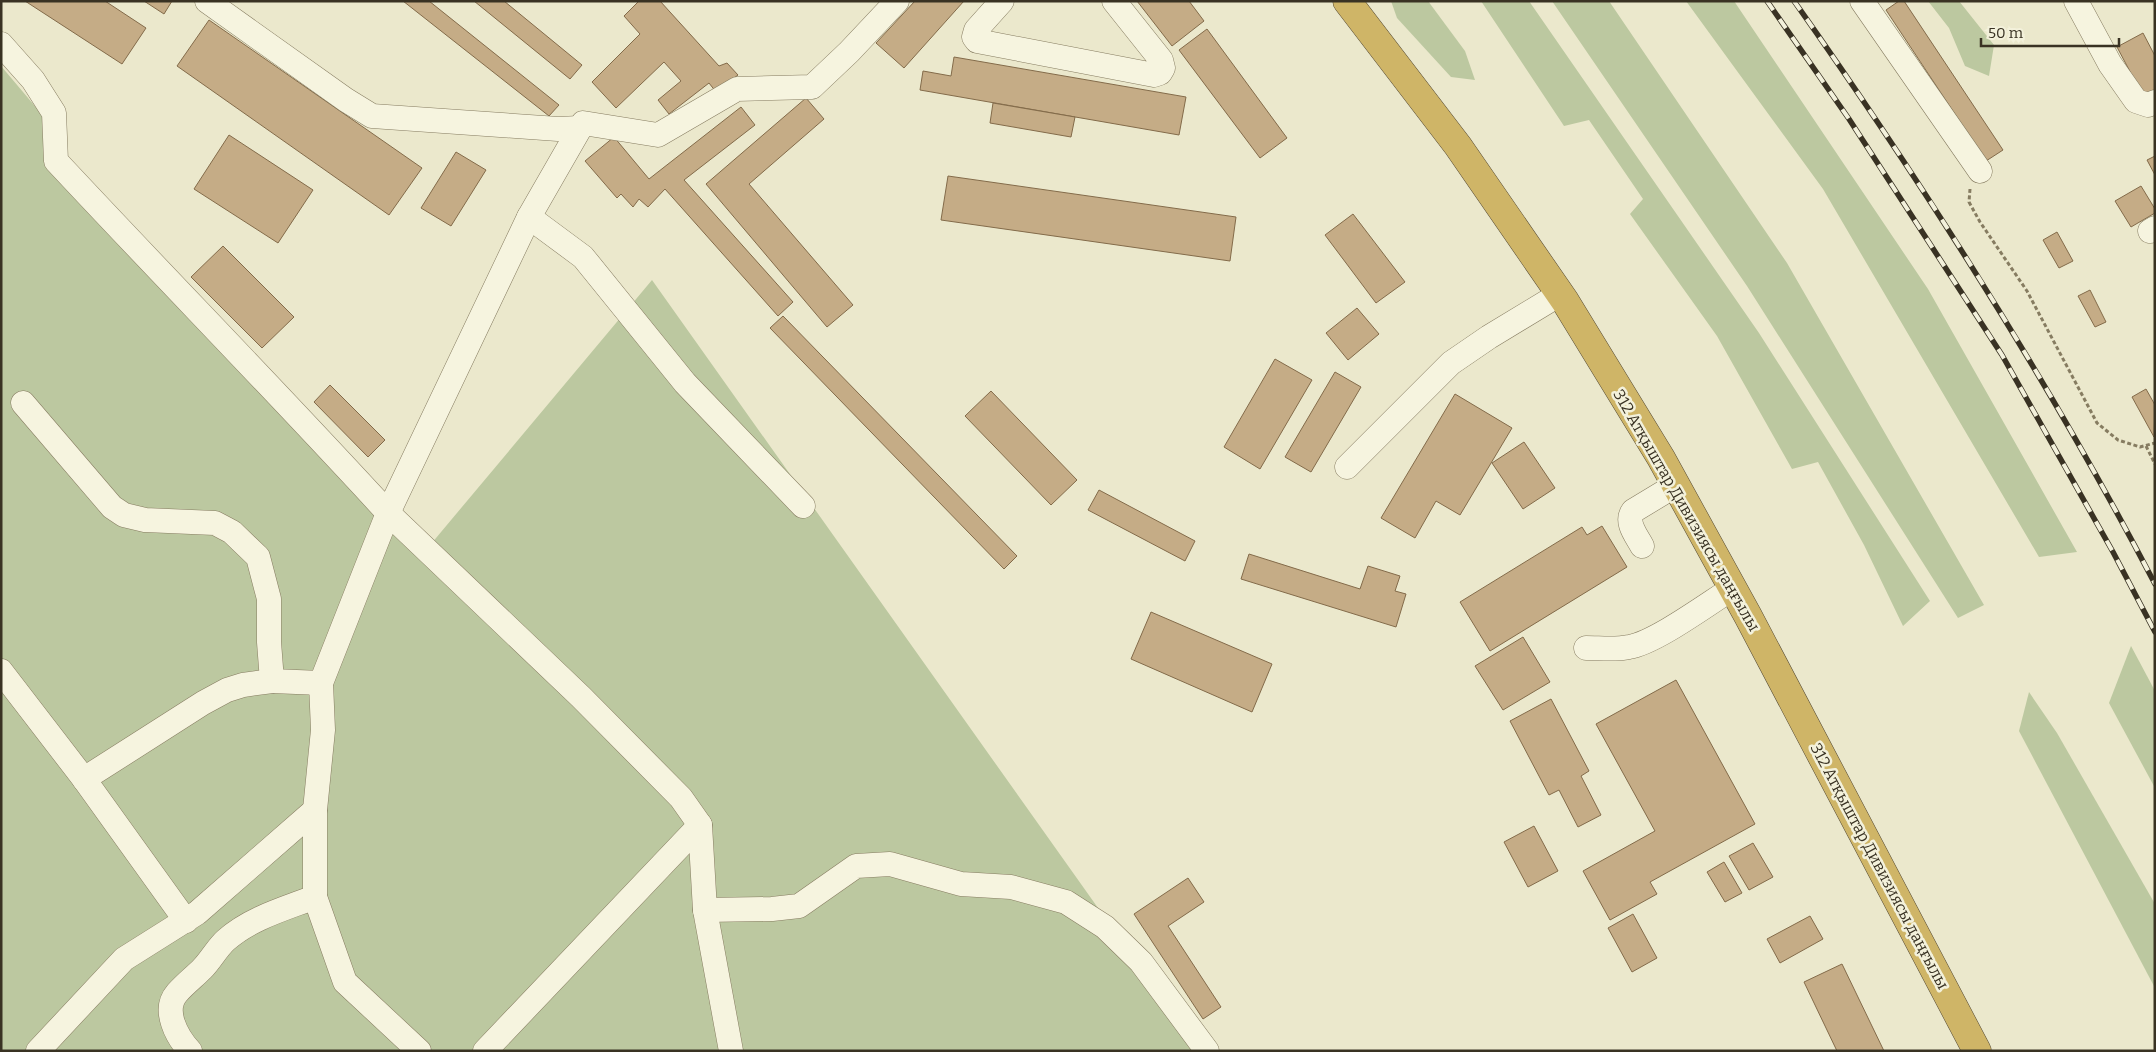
<svg xmlns="http://www.w3.org/2000/svg" width="2156" height="1052" viewBox="0 0 2156 1052" font-family="Bitter,serif">
<rect width="100%" height="100%" fill="#ebe8cc"/>
<g fill="#bcc8a0">
<polygon points="1391,1 1428,1 1465,51 1475,80 1451,77 1397,18"/>
<polygon points="1481,1 1529,1 1759,333 1930,601 1903,626 1864,545 1818,462 1792,469 1717,336 1630,214 1643,199 1589,120 1564,126"/>
<polygon points="1552,1 1609,1 1787,263 1984,605 1958,618 1747,286"/>
<polygon points="1686,1 1734,1 1928,289 2077,552 2039,557 1823,189"/>
<polygon points="1928,1 1959,1 1994,45 1989,76 1965,66 1949,28"/>
<polygon points="1,66 67,144 71,189 431,544 652,280 1130,953 1196,1051 1,1051"/>
<polygon points="2131,646 2155,691 2155,788 2109,703"/>
<polygon points="2029,692 2057,733 2155,904 2155,988 2019,731"/>
</g>
<g fill="#c5ac86" stroke="#836b4a">
<polygon points="25,1 105,1 146,28 122,64"/>
<polygon points="144,1 172,1 164,14"/>
<polygon points="403,1 429,1 559,105 549,116"/>
<polygon points="474,1 504,1 582,65 570,79"/>
<polygon points="639,1 660,1 719,66 727,63 738,75 716,92 709,83 669,114 658,100 681,81 664,62 616,108 592,82 640,34 624,16"/>
<polygon points="915,1 964,1 904,68 876,43"/>
<polygon points="1137,1 1189,1 1204,21 1172,46"/>
<polygon points="1899,1 1904,1 2003,150 1986,161 1886,10"/>
<polygon points="209,20 422,168 389,215 177,66"/>
<polygon points="1207,29 1287,138 1260,158 1179,50"/>
<polygon points="2143,33 2155,56 2155,92 2144,98 2117,47"/>
<polygon points="954,57 1186,97 1179,135 920,90 923,71 951,76"/>
<polygon points="806,98 824,119 749,184 853,305 827,327 706,184"/>
<polygon points="993,103 1075,117 1071,137 990,123"/>
<polygon points="741,107 755,125 684,180 793,302 778,316 665,189 648,207 639,199 633,207 621,194 617,198 585,161 614,137 649,179"/>
<polygon points="229,135 313,190 278,243 194,189"/>
<polygon points="456,152 486,170 451,226 421,208"/>
<polygon points="2155,156 2155,175 2147,160"/>
<polygon points="948,176 1236,217 1230,261 941,220"/>
<polygon points="2141,186 2155,209 2155,213 2131,227 2115,201"/>
<polygon points="1353,214 1405,282 1376,303 1325,235"/>
<polygon points="2057,232 2073,261 2059,268 2043,240"/>
<polygon points="223,246 294,317 262,348 191,277"/>
<polygon points="2090,290 2106,322 2095,327 2078,296"/>
<polygon points="1357,308 1379,334 1348,360 1326,333"/>
<polygon points="783,316 1017,556 1004,569 770,328"/>
<polygon points="1275,359 1312,380 1260,469 1224,447"/>
<polygon points="1335,372 1361,387 1311,472 1285,457"/>
<polygon points="330,385 385,440 368,457 314,402"/>
<polygon points="2146,389 2155,405 2154,437 2132,397"/>
<polygon points="991,391 1077,480 1051,505 965,416"/>
<polygon points="1455,394 1512,428 1460,515 1436,501 1415,538 1381,518"/>
<polygon points="1524,442 1555,488 1523,509 1492,463"/>
<polygon points="1099,490 1195,541 1185,561 1088,510"/>
<polygon points="1602,526 1627,567 1490,651 1460,602 1582,527 1587,535"/>
<polygon points="1249,554 1360,589 1368,566 1400,576 1395,591 1406,594 1396,627 1241,579"/>
<polygon points="1151,612 1272,664 1252,712 1131,659"/>
<polygon points="1523,637 1550,682 1503,710 1475,666"/>
<polygon points="1676,680 1755,824 1650,882 1657,894 1610,920 1583,871 1655,831 1596,724"/>
<polygon points="1551,699 1589,771 1581,776 1601,815 1578,827 1559,790 1549,795 1510,721"/>
<polygon points="1534,826 1558,871 1528,887 1504,842"/>
<polygon points="1753,843 1773,877 1749,890 1729,856"/>
<polygon points="1724,862 1742,893 1725,902 1707,872"/>
<polygon points="1188,878 1204,902 1168,926 1221,1007 1203,1019 1134,914"/>
<polygon points="1633,914 1657,958 1632,972 1608,928"/>
<polygon points="1810,916 1823,939 1780,963 1767,939"/>
<polygon points="1842,964 1884,1051 1837,1051 1804,982"/>
</g>
<g fill="none" stroke-linecap="round" stroke-linejoin="round">
<g stroke="#867c61" stroke-width="25">
<g id="minor">
<polyline points="207,1 346,100 372,116 558,129 580,128"/>
<polyline points="1002,1 976,30 974,37 977,41 1154,75 1160,73 1163,68 1161,60 1114,1"/>
<polyline points="1862,1 1980,171"/>
<polyline points="2076,1 2110,64 2136,101 2148,105 2155,102"/>
<path d="M1,44L33,80L54,113L56,161C166,279 279,394 388,513L529,217L583,123L658,135L737,89L812,87L849,52L897,1"/>
<polyline points="529,217 583,257 685,383 803,506"/>
<polyline points="2150,231 2155,228"/>
<polyline points="23,403 112,507 124,515 145,520 215,523 232,532 258,557 269,599 269,642 272,681 321,683"/>
<polyline points="1347,467 1451,363 1489,337 1560,294"/>
<path d="M1642,546C1636,535 1625,522 1633,511L1676,485"/>
<path d="M1586,648C1600,648 1616,650 1629,647C1655,643 1709,603 1733,588"/>
<polyline points="1,671 84,779 186,921"/>
<polyline points="84,779 203,703 227,690 243,685 272,681"/>
<polyline points="705,910 772,909 799,906 856,866 890,864 961,884 1011,887 1066,902 1105,927 1141,962 1207,1051"/>
<polyline points="38,1051 124,959 197,913 315,810"/>
<path d="M190,1051C177,1037 162,1010 177,993C185,984 194,977 202,969C211,960 217,948 226,940C251,918 284,909 315,897"/>
<polyline points="419,1051 345,982 315,897 315,810 323,730 321,683 388,513 581,697 681,798 700,825 705,910 731,1051"/>
<polyline points="485,1051 700,825"/>
</g>
</g>
<g stroke="#554a35" stroke-width="29">
<polyline id="highway" points="1347,1 1458,146 1565,301 1661,458 1748,616 1977,1051"/>
</g>
<g stroke="#867c61" stroke-width="3" stroke-dasharray="4 2.5" stroke-linecap="butt">
<polyline points="1970,189 1969,202 1980,222 2027,291 2097,423 2118,440 2140,447 2155,443"/>
<polyline points="2146,446 2155,464"/>
</g>
<use href="#minor" stroke="#f6f4df" stroke-width="24"/>
<use href="#highway" stroke="#cfb567" stroke-width="28"/>
<g stroke="#393223" stroke-width="5.5">
<g id="rail">
<polyline points="1767,1 1849,119 2002,355 2113,552 2155,632"/>
<path d="M1794,1C1926,188 2049,381 2155,584"/>
</g>
</g>
<use href="#rail" stroke="#f3f1db" stroke-width="4" stroke-dasharray="11" stroke-linecap="butt"/>
</g>
<g text-anchor="middle" stroke-width="5" stroke-linejoin="round" paint-order="stroke">
<g font-size="16" fill="#393223" stroke="#f3f1db">
<text transform="translate(1687 510) rotate(60)" y="6">312 Атқыштар Дивизиясы даңғылы</text>
<text transform="translate(1880 866) rotate(62)" y="6">312 Атқыштар Дивизиясы даңғылы</text>
</g>
</g>
<rect width="2156" height="1052" fill="none" stroke="#393223" stroke-width="5"/>
<path d="M1981 38v8h138v-8" fill="none" stroke="#393223" stroke-width="2.5"/>
<text x="1988" y="38" font-size="15" fill="#393223" stroke="#f3f1db" stroke-width="4" paint-order="stroke">50 m</text>
</svg>
